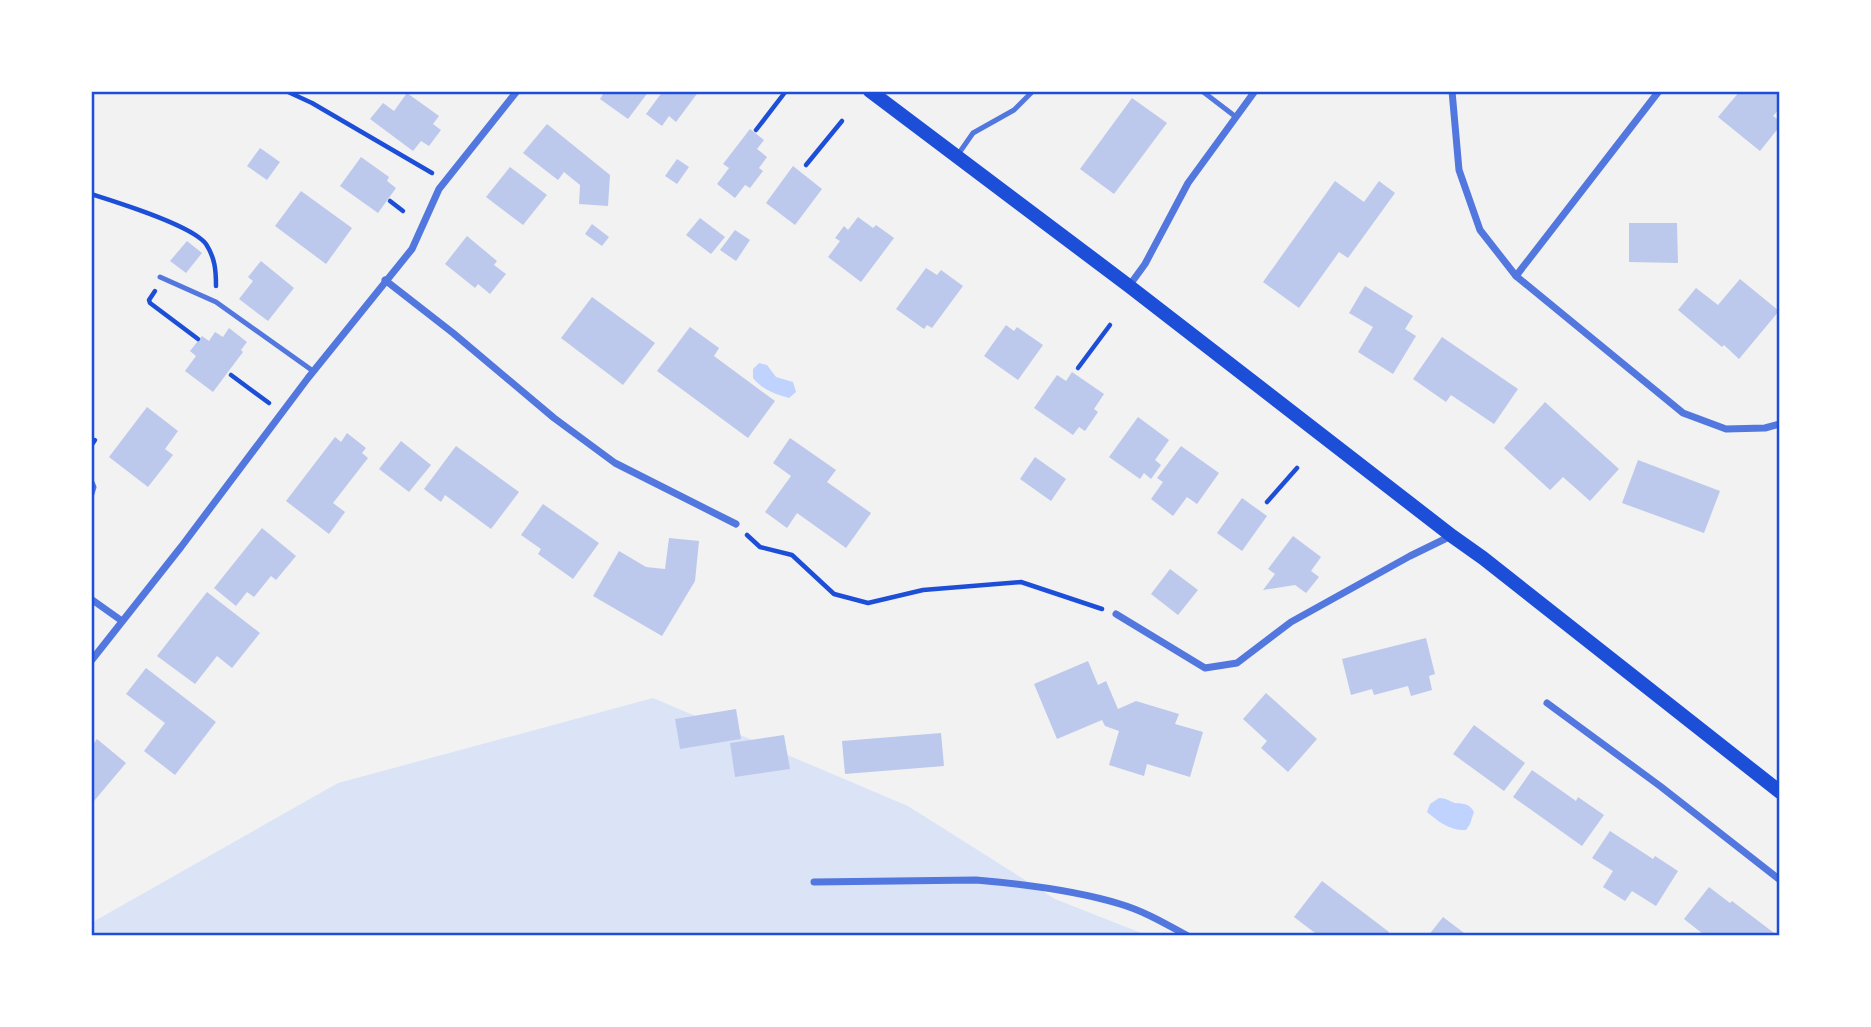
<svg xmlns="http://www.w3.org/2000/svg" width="1871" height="1027" viewBox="0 0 1871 1027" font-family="Barlow,sans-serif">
<rect width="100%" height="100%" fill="#f2f2f2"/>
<polygon fill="#dbe4f7" points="653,698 908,806 1055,899 1149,936 91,936 91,923 338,783"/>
<g fill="#bfd3fe">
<path d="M759,363L767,365L776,377L793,382L796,392L789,398C774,394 763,390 753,378V369Z"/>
<path d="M1439,798C1446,798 1449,801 1455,803C1464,804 1469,803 1474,812L1470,824L1466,830C1450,831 1439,822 1427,812L1430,804Z"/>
</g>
<g fill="#bdc9ec">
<polygon points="605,91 649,91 628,119 600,99"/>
<polygon points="663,91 699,91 676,122 669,116 662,126 646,114"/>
<polygon points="1740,91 1780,91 1780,108 1773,116 1780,121 1780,126 1760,151 1718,117"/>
<polygon points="407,93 439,116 433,124 441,130 429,146 421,141 413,151 370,119 383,103 394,111"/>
<polygon points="1132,98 1167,123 1114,194 1080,169"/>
<polygon points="547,124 610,175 608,206 579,204 580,185 564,172 558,180 523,153"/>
<polygon points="750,129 764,140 757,149 767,157 759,168 763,171 750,188 745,185 735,198 717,184 729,168 723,164"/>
<polygon points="260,148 280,162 267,180 247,166"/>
<polygon points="361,157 389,177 387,181 396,188 378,213 340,186"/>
<polygon points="677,159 689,167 677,184 665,176"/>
<polygon points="793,166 822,189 795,225 766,203"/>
<polygon points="510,167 547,195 523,225 486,197"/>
<polygon points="1335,181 1364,202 1379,181 1395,193 1348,258 1339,252 1299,308 1263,282"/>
<polygon points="301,191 352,228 326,264 275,226"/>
<polygon points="858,217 873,228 876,225 894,238 861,282 828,257 840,241 835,238 844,226 848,230"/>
<polygon points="700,218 725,237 711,254 686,235"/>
<polygon points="1629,223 1677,223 1678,263 1629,262"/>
<polygon points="592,224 609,237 602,246 585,234"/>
<polygon points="735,230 750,240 736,261 720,250"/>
<polygon points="467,236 497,261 494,265 506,274 490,294 478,284 475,288 445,264"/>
<polygon points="187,241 202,253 186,273 170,261"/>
<polygon points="261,261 294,288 268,321 239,299 253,281 248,277"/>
<polygon points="926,268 937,275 941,270 963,286 932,328 927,325 924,329 896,309"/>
<polygon points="1740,279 1779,311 1739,359 1724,345 1722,347 1678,310 1696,288 1718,305"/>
<polygon points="1365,286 1413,316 1405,329 1416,336 1393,374 1358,352 1373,327 1349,313"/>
<polygon points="592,297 655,343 623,385 561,338"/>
<polygon points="1006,325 1014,331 1017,327 1043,345 1018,380 984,356"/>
<polygon points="690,327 719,348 714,356 775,401 748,438 657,371"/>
<polygon points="229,328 247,342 241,350 243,352 213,392 185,371 196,356 190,351 202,336 209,341 215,332 223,337"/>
<polygon points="1442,337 1518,389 1494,424 1451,395 1446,402 1413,379"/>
<polygon points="1072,372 1104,394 1094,409 1098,412 1085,431 1079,427 1073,435 1034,408 1057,375 1066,381"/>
<polygon points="1545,402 1619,469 1590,501 1563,477 1550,490 1504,448"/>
<polygon points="147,407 178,431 165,449 173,455 148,487 109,457"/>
<polygon points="1138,417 1169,440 1155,460 1161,465 1151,479 1144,473 1140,479 1109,457"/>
<polygon points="347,433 366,448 362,453 368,458 333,503 345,512 329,534 286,501 335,437 341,442"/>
<polygon points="790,438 836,470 827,482 871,513 846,548 797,513 787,528 765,512 791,476 773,463"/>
<polygon points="401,441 431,465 409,492 379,469"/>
<polygon points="456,446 519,492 491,529 445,495 441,502 424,489"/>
<polygon points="1181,446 1219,473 1197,504 1187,497 1173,516 1151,499 1163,482 1157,478"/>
<polygon points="1035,457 1066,479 1051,501 1020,479"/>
<polygon points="1638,460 1720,491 1704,533 1622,503"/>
<polygon points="1242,498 1267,516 1242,551 1217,533"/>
<polygon points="543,504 599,543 573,579 538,554 541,549 521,535"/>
<polygon points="262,528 296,556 276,580 271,576 254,597 247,592 236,606 214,588"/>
<polygon points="1293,536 1321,557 1311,571 1319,577 1306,593 1295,585 1263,590 1275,574 1268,569"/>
<polygon points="669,538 699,541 695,581 662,636 593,596 619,551 646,567 665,569"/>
<polygon points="1170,569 1198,590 1178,615 1151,594"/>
<polygon points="207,592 260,633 232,668 217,656 195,684 157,656"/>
<polygon points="1426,638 1435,674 1429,676 1432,690 1411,696 1408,686 1374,695 1372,689 1351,695 1342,659"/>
<polygon points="1088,661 1098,685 1106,681 1118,709 1136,701 1179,714 1175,724 1203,732 1190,777 1147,764 1144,776 1109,765 1119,731 1105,726 1102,720 1057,739 1034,684"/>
<polygon points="146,668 216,722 175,775 144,751 165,723 126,694"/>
<polygon points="1266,693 1317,739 1288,772 1261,748 1267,741 1243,719"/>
<polygon points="736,709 741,739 680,749 675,719"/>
<polygon points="1474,725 1525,763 1504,791 1453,754"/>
<polygon points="941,733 944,766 845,774 842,741"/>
<polygon points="784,735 790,769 735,777 730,743"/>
<polygon points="97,739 126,763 94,801 91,799 91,747"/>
<polygon points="1532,770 1576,801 1578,797 1604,815 1582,846 1513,797"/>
<polygon points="1610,831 1653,859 1655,856 1678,871 1656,906 1632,891 1625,901 1603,887 1613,871 1592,858"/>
<polygon points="1322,881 1389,932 1385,936 1319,936 1294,917"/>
<polygon points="1709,887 1730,903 1732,901 1778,936 1701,936 1703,934 1684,919"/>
<polygon points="1443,917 1468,936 1428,936"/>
</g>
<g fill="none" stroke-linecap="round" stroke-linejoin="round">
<g stroke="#1d4ed8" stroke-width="4.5">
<polyline points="286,91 312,103 432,173"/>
<polyline points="756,130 786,91"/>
<polyline points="806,165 842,121"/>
<path d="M91,194C116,202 192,225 206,244C215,258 216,270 216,286"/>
<polyline points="390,201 403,211"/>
<polyline points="155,291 149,300 150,303 198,339"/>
<polyline points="1078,368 1110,325"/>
<polyline points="231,375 269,403"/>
<polyline points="91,446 95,440"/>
<polyline points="1267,502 1297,468"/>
<polyline points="747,535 760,547 792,555 834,594 868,603 923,590 1021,582 1102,609"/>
</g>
<g stroke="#5277de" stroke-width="5">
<polyline points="1202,91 1236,117"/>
<polyline points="957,156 973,133 1014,110 1033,91"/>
<polyline points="160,277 216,302 313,371"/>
<polyline points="91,480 94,487 91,497"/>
</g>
<g stroke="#5277de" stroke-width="7">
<polyline points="1452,91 1459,170 1480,230 1516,276 1683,413 1726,429 1765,428 1780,424"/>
<polyline points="1516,276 1659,91"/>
<polyline points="385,280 453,333 554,418 615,463 736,524"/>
<polyline points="1129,286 1145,264 1188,183 1255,91"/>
<polyline points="91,599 122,621"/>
<polyline points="1116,614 1205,668 1237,663 1291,622 1410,556 1451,536"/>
<polyline points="91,661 181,547 308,378 412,249 439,189 517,91"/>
<polyline points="1547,703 1660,786 1780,880"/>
<path d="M814,882L976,880C1023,884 1074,890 1120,904C1144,911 1166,924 1188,936"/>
</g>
<polyline stroke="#1d4ed8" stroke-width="14" points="870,91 1129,286 1452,536 1483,558 1780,792"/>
</g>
<rect width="1871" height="1027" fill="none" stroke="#ffffff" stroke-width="186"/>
<rect x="93" y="93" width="1685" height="841" fill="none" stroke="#1d4ed8" stroke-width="2.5"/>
</svg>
